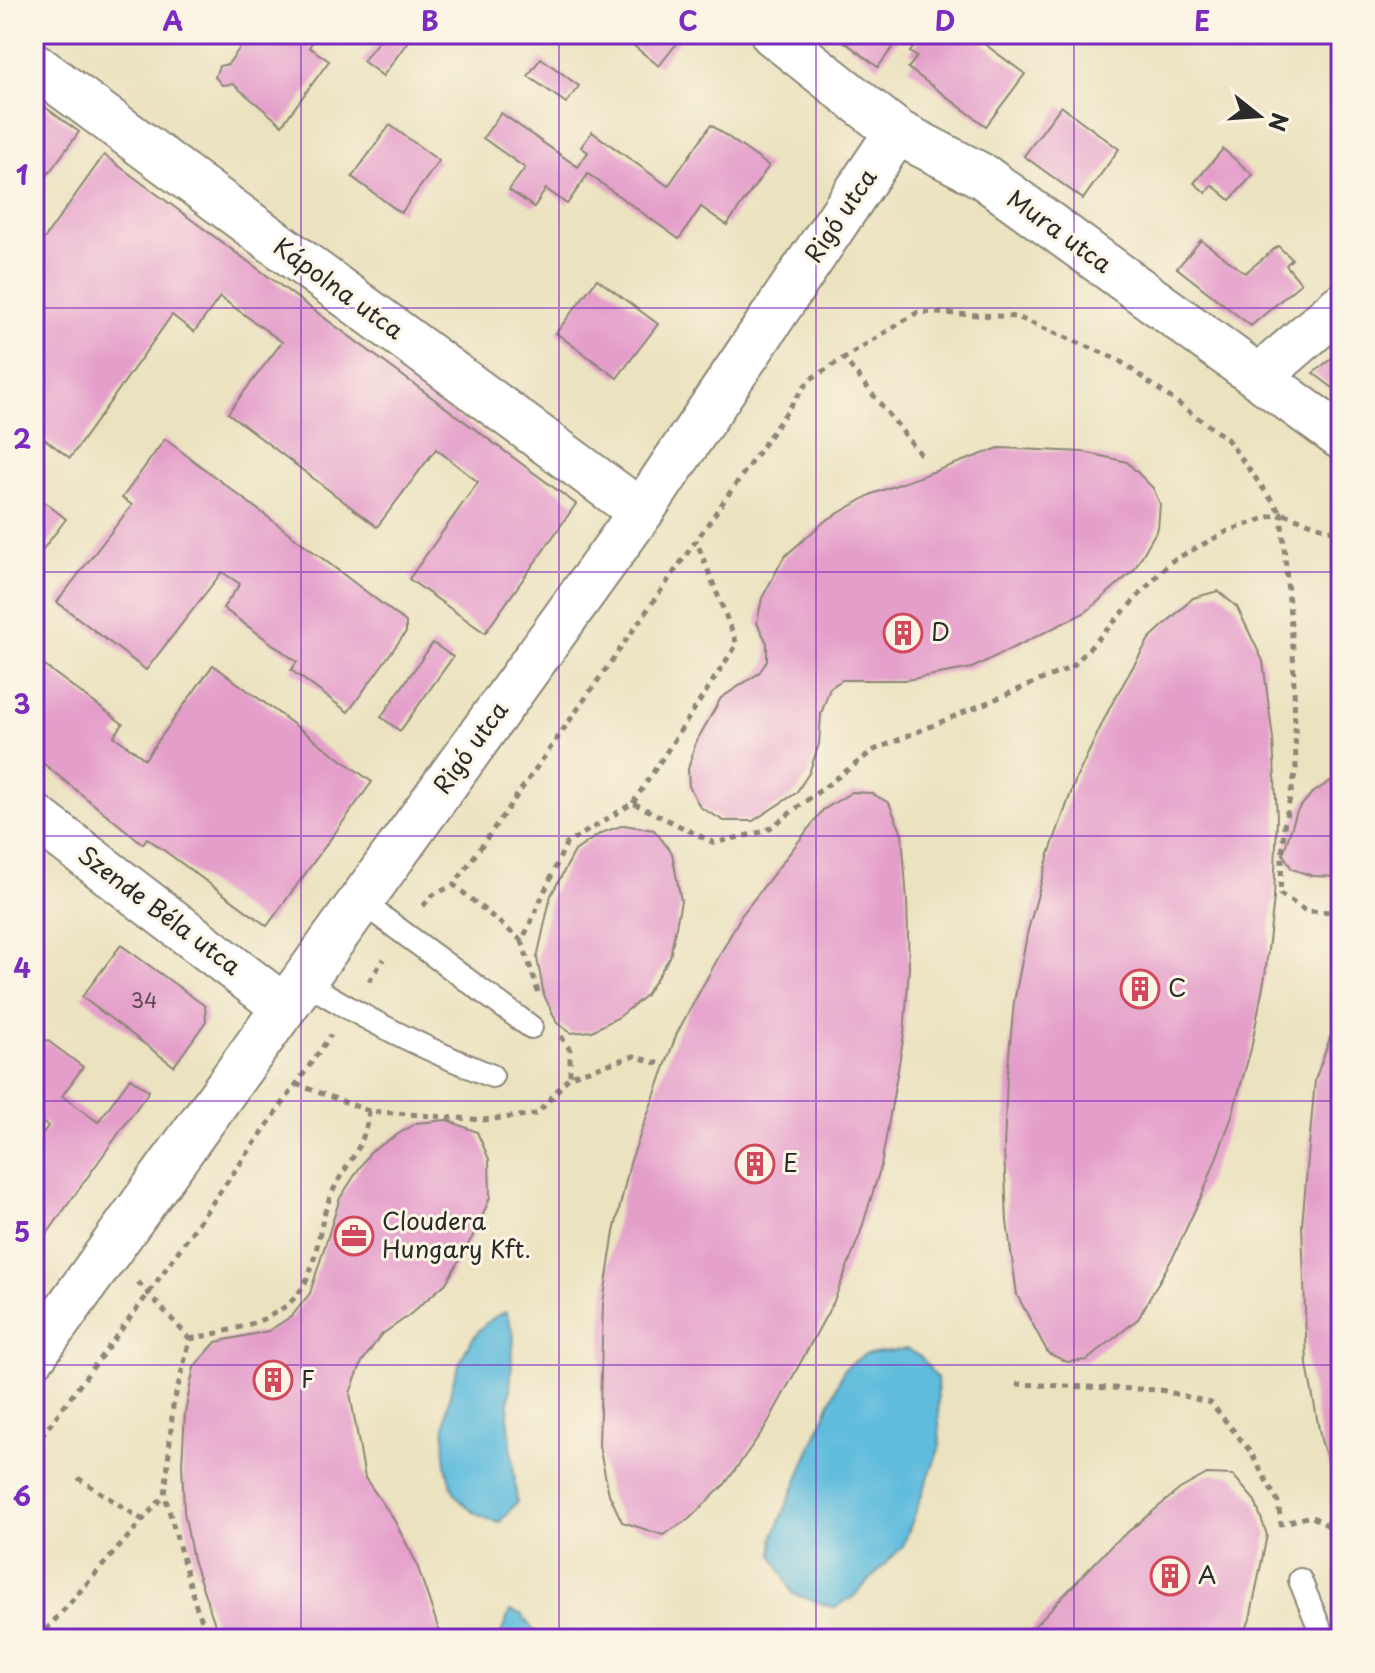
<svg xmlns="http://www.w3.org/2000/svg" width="1375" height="1673" viewBox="0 0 1375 1673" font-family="'Playpen Sans',sans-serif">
<rect width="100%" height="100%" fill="#fcf5e5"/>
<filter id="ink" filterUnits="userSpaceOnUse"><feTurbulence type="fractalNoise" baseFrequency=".0125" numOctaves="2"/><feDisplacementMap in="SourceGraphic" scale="16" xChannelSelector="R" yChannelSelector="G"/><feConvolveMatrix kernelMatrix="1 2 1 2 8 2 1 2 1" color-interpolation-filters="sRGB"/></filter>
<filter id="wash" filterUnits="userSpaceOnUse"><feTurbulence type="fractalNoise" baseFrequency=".006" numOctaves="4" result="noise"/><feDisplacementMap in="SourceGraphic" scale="32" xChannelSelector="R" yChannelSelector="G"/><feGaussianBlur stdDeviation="1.8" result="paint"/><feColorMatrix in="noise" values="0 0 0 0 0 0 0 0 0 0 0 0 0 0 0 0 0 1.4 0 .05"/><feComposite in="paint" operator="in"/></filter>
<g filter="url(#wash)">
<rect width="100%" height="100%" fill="#ebe2c0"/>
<g fill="#5fbcdd" stroke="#457484" stroke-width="2">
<path d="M506,1312L514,1335L508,1415L517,1502L499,1523C480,1517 461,1508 452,1487C432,1440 452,1329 506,1312Z"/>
<polygon points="907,1349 921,1357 937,1378 940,1446 903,1546 853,1597 835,1608 793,1594 773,1555 773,1538 844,1369 865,1354"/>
<polygon points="510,1611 521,1614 540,1639 499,1639"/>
</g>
<g id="blocks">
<g fill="#e49eca">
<polygon points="250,34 318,34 309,47 329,61 282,125 233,84 222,85 215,77 219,66 228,64"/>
<polygon points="384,34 413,34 383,76 363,61"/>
<polygon points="619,34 684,34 659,66"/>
<polygon points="834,34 903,34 878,67"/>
<polygon points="924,34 971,34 1025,74 986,126 908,68 917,57 910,52"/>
<polygon points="541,58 579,86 566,103 528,76"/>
<polygon points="34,99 79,132 34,193"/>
<polygon points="1061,106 1119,149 1083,199 1024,156"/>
<polygon points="501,113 578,167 588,152 581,147 592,132 668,186 711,125 769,166 727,225 701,207 679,239 588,174 567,204 546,189 534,207 509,190 525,168 483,138"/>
<polygon points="390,125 439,161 401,213 352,177"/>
<polygon points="1223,149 1253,175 1230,200 1212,185 1206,193 1194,183"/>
<polygon points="104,155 576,504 485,633 409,579 478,482 436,449 377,527 228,413 282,342 220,297 194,332 172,315 70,458 34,431 34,253"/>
<polygon points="1201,240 1245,273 1278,246 1292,259 1286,265 1301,283 1251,326 1177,268"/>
<polygon points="597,279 658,324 617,378 556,333"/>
<polygon points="1341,351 1341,394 1313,373"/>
<polygon points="165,439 406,622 406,632 348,712 291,670 297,662 223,608 240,584 222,572 146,670 57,602 132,505 122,498"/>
<polygon points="999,448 1084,452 1127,462 1153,488 1160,504 1158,528 1134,570 1086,612 972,668 906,680 842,680 830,688 821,714 819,744 809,773 796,793 753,821 724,821 700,807 689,786 688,769 696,742 721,698 759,673 767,661 767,643 757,623 762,598 784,557 825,521 872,494"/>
<polygon points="34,494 66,519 34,561"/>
<polygon points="1218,591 1237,607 1263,661 1273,739 1277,818 1274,898 1265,976 1251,1049 1231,1119 1205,1188 1174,1255 1138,1319 1087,1360 1067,1362 1048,1353 1017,1295 1007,1222 1004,1149 1007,1076 1014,1002 1028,930 1049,854 1076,779 1110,707 1149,639 1193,598"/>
<polygon points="433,643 453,657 400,731 381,717"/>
<polygon points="34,658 123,724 114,736 145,759 213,665 372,782 267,926 147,838 143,844 34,756"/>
<polygon points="1341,774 1341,877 1313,876 1292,869 1283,854 1297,811 1311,794"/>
<polygon points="852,792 871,793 889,803 902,834 907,901 909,968 904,1035 881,1166 860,1234 834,1301 766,1426 725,1484 689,1519 663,1535 622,1522 609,1494 599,1446 603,1303 614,1232 630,1163 677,1033 741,916 823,810"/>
<polygon points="624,825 654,830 672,853 681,901 670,957 645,996 619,1017 592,1031 571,1033 557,1023 544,995 537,958 551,895 575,851 601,833"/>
<polygon points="121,945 205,1006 206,1021 174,1066 82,997"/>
<polygon points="1341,1007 1341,1498 1340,1498 1321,1440 1307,1365 1302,1225 1315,1080"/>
<polygon points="47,1040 83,1067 62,1096 98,1122 130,1078 149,1091 34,1252 34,1146 48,1126 34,1117 34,1087 39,1080 34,1076 34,1058"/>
<polygon points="447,1120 477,1132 489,1159 490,1197 478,1227 446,1283 407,1317 381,1335 362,1362 350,1393 365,1478 393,1518 416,1562 442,1639 220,1639 193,1560 184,1512 182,1463 185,1413 194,1367 216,1342 268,1331 292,1316 310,1293 340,1198 370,1152 416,1123"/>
<polygon points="1207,1474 1233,1475 1255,1501 1267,1535 1250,1619 1242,1639 1022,1639 1112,1545 1180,1489"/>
</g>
</g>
</g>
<g filter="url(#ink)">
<use href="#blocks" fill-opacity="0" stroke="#8b8676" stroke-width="2"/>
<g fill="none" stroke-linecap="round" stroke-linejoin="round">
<g stroke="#8b8676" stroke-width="26">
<g id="service">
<polyline points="360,901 531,1027"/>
<path d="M302,980C363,1019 425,1049 492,1076"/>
<polyline points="1300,1580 1324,1639"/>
</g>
</g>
<g stroke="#8b8676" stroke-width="48">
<g id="minor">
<polyline points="773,34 897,132 984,177 1341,437"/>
<polyline points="34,65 641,512"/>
<polyline points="1259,377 1341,306"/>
<polyline points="34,816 283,1006"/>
<polyline points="34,1355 641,512 897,132"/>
</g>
</g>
<g stroke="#8b8676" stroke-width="5" stroke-dasharray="6 6" stroke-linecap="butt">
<polyline points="842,356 922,456"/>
<polyline points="633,803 737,644 696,540"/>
<polyline points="423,906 433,895 454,885"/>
<polyline points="522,941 454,885 809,380 918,312 1017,317 1117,359 1227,439 1281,513 1341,534"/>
<polyline points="369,981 384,959"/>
<polyline points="538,992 522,941 566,844 633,803 714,843 766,831 874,750 1072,667 1170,562 1228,531 1281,513 1293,648 1296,769 1284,826 1280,894 1306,911 1341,912"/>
<polyline points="561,1036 570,1050 570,1076"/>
<polyline points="296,1084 369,1111 483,1120 537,1114 570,1076 634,1056 664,1065"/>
<polyline points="138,1282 190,1339 173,1406 165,1496 196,1606 210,1639"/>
<path d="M190,1339C230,1330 287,1322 306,1281C319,1254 319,1220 332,1193C348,1159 364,1151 369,1111"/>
<polyline points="1016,1384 1161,1390 1211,1403 1250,1451 1278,1502 1281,1524 1311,1516 1341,1533"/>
<polyline points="34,1446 148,1294 331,1035"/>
<polyline points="78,1478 143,1520"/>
<polyline points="38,1639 164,1496"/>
</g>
<use href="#service" stroke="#fff" stroke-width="22"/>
<use href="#minor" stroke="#fff" stroke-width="44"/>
</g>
</g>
<path fill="none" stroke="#7b2cbf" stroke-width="2" stroke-opacity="0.55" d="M301,34V1639M559,34V1639M816,34V1639M1074,34V1639M34,308H1341M34,572H1341M34,836H1341M34,1101H1341M34,1365H1341"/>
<defs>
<g id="building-ring" transform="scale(2)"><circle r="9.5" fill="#fcf5e5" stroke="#d1495b" stroke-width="1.5"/><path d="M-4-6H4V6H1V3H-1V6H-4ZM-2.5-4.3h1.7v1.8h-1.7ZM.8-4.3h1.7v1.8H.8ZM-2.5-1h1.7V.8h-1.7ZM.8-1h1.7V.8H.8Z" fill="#d1495b"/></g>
<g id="office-ring" transform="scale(2)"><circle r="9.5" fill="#fcf5e5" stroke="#d1495b" stroke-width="1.5"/><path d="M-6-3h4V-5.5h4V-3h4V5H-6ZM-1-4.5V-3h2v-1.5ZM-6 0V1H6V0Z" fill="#d1495b"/></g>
</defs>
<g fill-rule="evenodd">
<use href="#building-ring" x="903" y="633"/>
<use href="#building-ring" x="1140" y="989"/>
<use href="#building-ring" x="755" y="1164"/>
<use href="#office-ring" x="354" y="1236"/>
<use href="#building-ring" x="273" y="1380"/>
<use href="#building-ring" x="1170" y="1576"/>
</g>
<g text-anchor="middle" stroke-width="6" stroke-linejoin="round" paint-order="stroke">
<g font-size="20" fill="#594853">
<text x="144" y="1008">34</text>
</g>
<g font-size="24" fill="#2b2b2b" stroke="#fcf5e5">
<text transform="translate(841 216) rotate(-56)" y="8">Rigó utca</text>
<text transform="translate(1059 232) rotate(36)" y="8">Mura utca</text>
<text transform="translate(338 289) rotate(36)" y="8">Kápolna utca</text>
<text transform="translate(471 748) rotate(-54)" y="8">Rigó utca</text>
<text transform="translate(159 911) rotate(37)" y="8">Szende Béla utca</text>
</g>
<g font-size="24" fill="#2b2b2b" stroke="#fcf5e5" text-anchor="start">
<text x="931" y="641">D</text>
<text x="1168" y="997">C</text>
<text x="783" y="1172">E</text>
<text x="382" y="1230">Cloudera<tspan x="382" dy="28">Hungary Kft.</tspan></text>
<text x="301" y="1388">F</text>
<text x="1198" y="1584">A</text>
</g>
</g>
<rect width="1375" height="1673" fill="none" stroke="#fcf5e5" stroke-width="88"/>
<g transform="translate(1259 116) rotate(107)" stroke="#fcf5e5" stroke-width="6" paint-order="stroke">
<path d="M0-6L14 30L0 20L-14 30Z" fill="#2b2b2b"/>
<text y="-12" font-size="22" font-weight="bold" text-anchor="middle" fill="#2b2b2b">N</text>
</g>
<rect x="44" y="44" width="1287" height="1585" fill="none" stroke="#7b2cbf" stroke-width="3"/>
<g font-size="26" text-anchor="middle" font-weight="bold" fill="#7b2cbf">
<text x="173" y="31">A</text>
<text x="430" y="31">B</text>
<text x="688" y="31">C</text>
<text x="945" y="31">D</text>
<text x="1202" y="31">E</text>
<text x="22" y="185">1</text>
<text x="22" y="449">2</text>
<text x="22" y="714">3</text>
<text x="22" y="978">4</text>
<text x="22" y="1242">5</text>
<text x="22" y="1506">6</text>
</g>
</svg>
